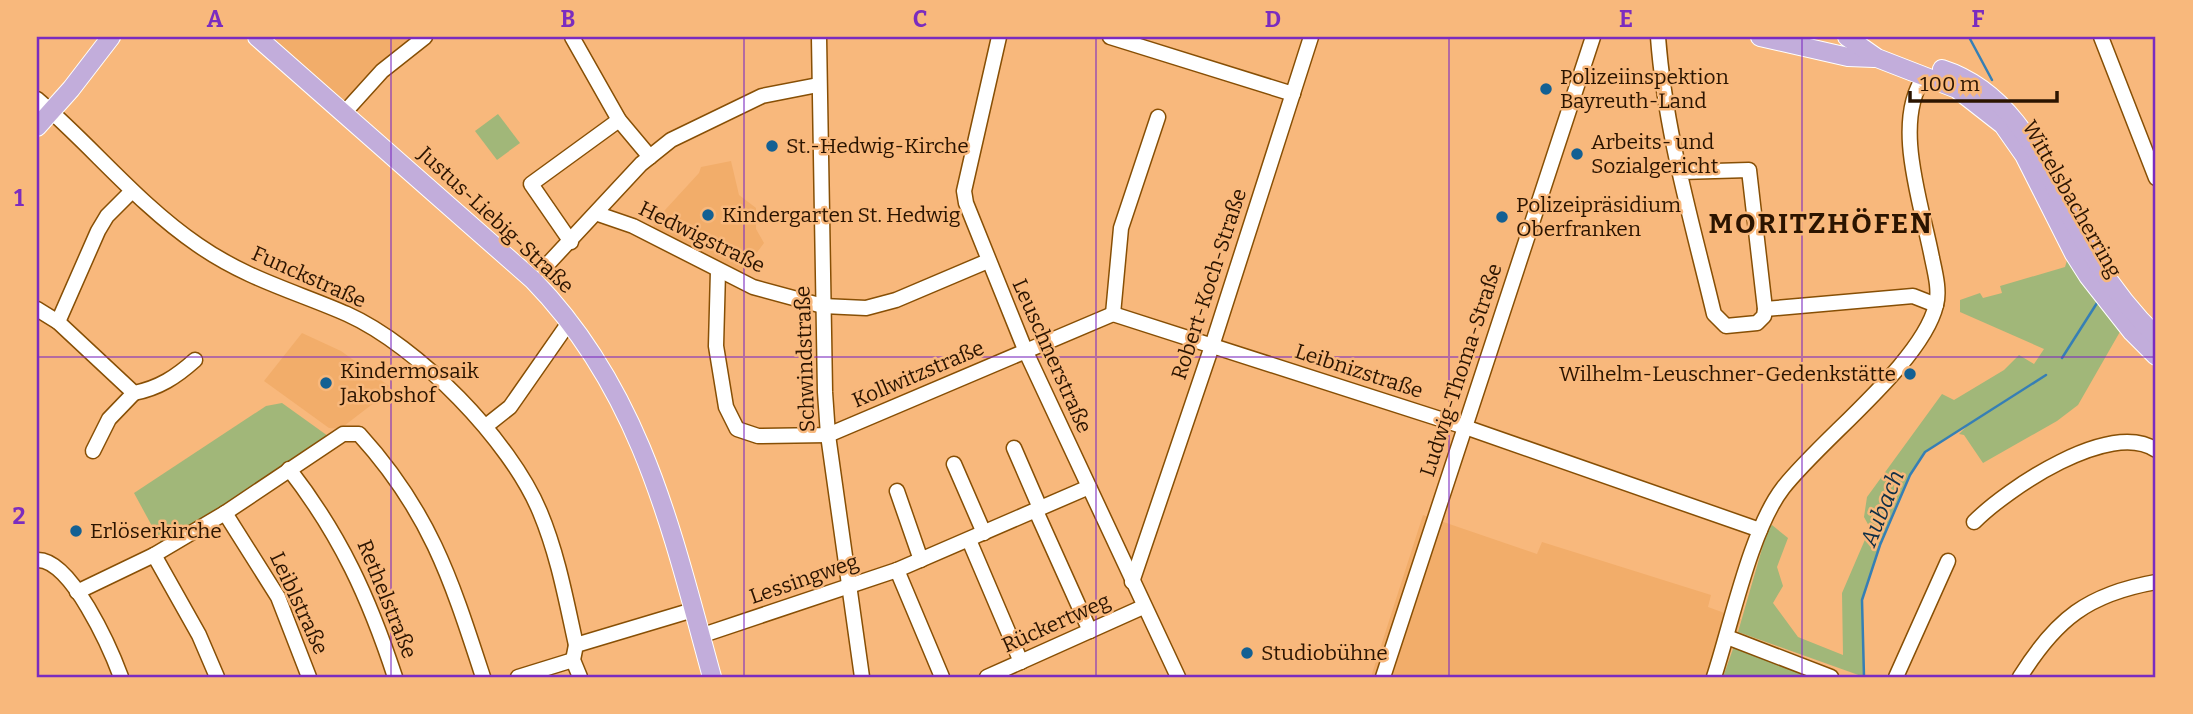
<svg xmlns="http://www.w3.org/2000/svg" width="2193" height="714" viewBox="0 0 2193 714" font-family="Bitter,serif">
<rect width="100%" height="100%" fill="#f8b87c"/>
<g fill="#f2ad6a">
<polygon points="266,37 416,37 385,59 343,104"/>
<polygon points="731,161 739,195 756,208 756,229 764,243 740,275 653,230 654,222 699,173 701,167"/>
<polygon points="302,333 341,351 389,386 379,399 340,429 329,428 264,381"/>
<polygon points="1423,515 1537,554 1542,542 1711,595 1708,607 1741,619 1723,677 1371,677"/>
</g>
<g fill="#a1b779">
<polygon points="498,114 520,143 497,160 475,131"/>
<polygon points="2068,257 2121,330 2078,405 2057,421 1983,463 1964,435 1959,434 1968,425 1925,452 1910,475 1880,545 1862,600 1864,677 1738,632 1768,528 1772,525 1788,538 1777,567 1783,586 1773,603 1798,637 1843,655 1842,593 1870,528 1864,517 1867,497 1942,394 1954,400 2004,370 2019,355 2034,364 2044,349 1960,312 1960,300 1980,293 1983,298 2002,293 2000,286 2065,267"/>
<polygon points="282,403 328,436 165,550 134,493 266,406"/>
<polygon points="1734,646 1814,677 1723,677"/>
</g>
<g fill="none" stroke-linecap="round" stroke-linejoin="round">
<g stroke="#367fb5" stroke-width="2.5">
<polyline points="1969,37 1992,80"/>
<polyline points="2062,358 2097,303"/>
<polyline points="1864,677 1862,600 1880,545 1910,475 1925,452 2046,375"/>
</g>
<g stroke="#874f05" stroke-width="17">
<g id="minor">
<polyline points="572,37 619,120 650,157"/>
<polyline points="819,37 825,392 828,435 862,677"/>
<polyline points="999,37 964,191 966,203 1026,352 1178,677"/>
<polyline points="1110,37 1293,94"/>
<path d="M1658,37C1665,131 1692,222 1714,314L1726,326L1757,323L1764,316L1765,309L1749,170L1680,172"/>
<polyline points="2101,37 2156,178"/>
<path d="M37,99C92,146 138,204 198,245C247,279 294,291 347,314C418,346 510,440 540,512C558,555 566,600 576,645"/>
<polyline points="344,113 382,71 425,37"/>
<polyline points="598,214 633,226 753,287 823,306 866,308 896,300 988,261"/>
<polyline points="571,242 531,184 619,120"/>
<polyline points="718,271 716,346 726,407 737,429 758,436 828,435 1113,314 1465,427 1760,530"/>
<polyline points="533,280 641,164 671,140 762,96 818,85"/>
<path d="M37,309L58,322L134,393C159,388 176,377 195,360"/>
<polyline points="1765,309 1913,296 1936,305"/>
<polyline points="1113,314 1121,228 1158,117"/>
<polyline points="58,322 98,231 107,216 132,191"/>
<polyline points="486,426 510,407 570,321"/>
<polyline points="1014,448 1040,508"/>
<polyline points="93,451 109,419 134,393"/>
<polyline points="954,464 984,533"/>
<path d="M289,469C341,536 369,598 395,677"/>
<polyline points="897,491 921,560"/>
<polyline points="1036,511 1090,631"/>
<polyline points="225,513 278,597 309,677"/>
<path d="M1974,522C2007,489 2110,419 2156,450"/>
<polyline points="969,540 1021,662"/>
<polyline points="154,555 199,635 217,677"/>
<path d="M37,560C71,558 111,650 121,677"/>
<polyline points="897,570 942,677"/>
<polyline points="1132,582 1212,346 1311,37"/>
<path d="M77,592L154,555L225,513L343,434H359C430,512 451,579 483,677"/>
<polyline points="700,636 897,570 1089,487"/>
<polyline points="1727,637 1831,677"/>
<polyline points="518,677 573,660"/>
<polyline points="580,677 573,660 576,645 693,610"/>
<polyline points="987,677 1143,607"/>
<polyline points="1383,677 1593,37"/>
<path d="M1714,677C1731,625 1751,529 1783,488C1822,438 1922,363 1936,305C1940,291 1935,272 1932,258C1922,205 1892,123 1924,77"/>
<polyline points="1896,677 1948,561"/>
<path d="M2020,677C2056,619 2088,594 2156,582"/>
</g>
</g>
<g stroke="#fff" stroke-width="20">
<g id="major">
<path d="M257,37L533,280C642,392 672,532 712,677"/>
<polyline points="1760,37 1848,57 1874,58"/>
<polyline points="1847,37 1877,58 1957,89 2003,125 2024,155 2074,254 2088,276 2132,332 2156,356"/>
<path d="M1942,69C2020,94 2046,174 2082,238C2102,273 2127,308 2156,336"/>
<polyline points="37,127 71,89 111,37"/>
</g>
</g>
<use href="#minor" stroke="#fff" stroke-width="14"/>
<use href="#major" stroke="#c2addb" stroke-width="18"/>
</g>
<path fill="none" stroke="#7b2cbf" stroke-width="2" stroke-opacity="0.55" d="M391,37V677M744,37V677M1096,37V677M1449,37V677M1802,37V677M37,357H2156"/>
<g fill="#136093" stroke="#f8b87c" stroke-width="2.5">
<circle cx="1546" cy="89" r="7"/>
<circle cx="772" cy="146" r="7"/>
<circle cx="1577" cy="154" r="7"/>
<circle cx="708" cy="215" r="7"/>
<circle cx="1502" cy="217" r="7"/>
<circle cx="1910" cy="374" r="7"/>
<circle cx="326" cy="383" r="7"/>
<circle cx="76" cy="531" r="7"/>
<circle cx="1247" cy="653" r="7"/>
</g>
<g text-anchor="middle" stroke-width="5" stroke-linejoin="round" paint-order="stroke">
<g font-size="21" fill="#2b1400" stroke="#f8b87c" text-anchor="start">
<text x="1560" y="84">Polizeiinspektion<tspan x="1560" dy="24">Bayreuth-Land</tspan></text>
<text x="1591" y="149">Arbeits- und<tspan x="1591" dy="24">Sozialgericht</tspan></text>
<text x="786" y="153">St.-Hedwig-Kirche</text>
<text x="1516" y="212">Polizeipräsidium<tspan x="1516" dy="24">Oberfranken</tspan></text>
<text x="722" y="222">Kindergarten St. Hedwig</text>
<text x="340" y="378">Kindermosaik<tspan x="340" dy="24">Jakobshof</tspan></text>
<text x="1896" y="381" text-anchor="end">Wilhelm-Leuschner-Gedenkstätte</text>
<text x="90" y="538">Erlöserkirche</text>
<text x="1261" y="660">Studiobühne</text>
</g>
<g font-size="21" fill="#2b1400" stroke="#f8b87c">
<text transform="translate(2072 199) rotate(60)" y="7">Wittelsbacherring</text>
<text transform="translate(496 220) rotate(43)" y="7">Justus-Liebig-Straße</text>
<text transform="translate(702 237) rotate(26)" y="7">Hedwigstraße</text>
<text transform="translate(309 277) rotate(24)" y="7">Funckstraße</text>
<text transform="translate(1209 284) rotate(-72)" y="7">Robert-Koch-Straße</text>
<text transform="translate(1052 356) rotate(66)" y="7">Leuschnerstraße</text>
<text transform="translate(805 359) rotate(-92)" y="7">Schwindstraße</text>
<text transform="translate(1461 370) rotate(-72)" y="7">Ludwig-Thoma-Straße</text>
<text transform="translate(1359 371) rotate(18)" y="7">Leibnizstraße</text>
<text transform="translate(918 374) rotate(-23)" y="7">Kollwitzstraße</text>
<text transform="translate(804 579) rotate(-19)" y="7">Lessingweg</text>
<text transform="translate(387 599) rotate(68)" y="7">Rethelstraße</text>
<text transform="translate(299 603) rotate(65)" y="7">Leiblstraße</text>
<text transform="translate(1056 623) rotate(-24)" y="7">Rückertweg</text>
</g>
<g font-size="23" font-style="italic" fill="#0f2e46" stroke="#f8b87c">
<text transform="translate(1882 508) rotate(-68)" y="8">Aubach</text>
</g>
<g font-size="28" font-weight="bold" letter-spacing="2" fill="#2b1400" stroke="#f8b87c">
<text x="1821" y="233">MORITZHÖFEN</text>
</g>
</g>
<rect width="2193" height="714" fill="none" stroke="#f8b87c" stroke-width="77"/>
<path d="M1910 91v10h147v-10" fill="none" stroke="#2b1400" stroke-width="3.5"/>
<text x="1920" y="91" font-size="21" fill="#2b1400" stroke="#f8b87c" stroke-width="5" paint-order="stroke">100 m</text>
<rect x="38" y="38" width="2116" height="638" fill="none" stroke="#7b2cbf" stroke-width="2.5"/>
<g font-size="23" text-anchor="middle" font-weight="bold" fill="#7b2cbf">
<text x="215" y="27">A</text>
<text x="568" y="27">B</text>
<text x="920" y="27">C</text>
<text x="1273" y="27">D</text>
<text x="1626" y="27">E</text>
<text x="1978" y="27">F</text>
<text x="19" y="206">1</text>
<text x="19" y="524">2</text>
</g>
</svg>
